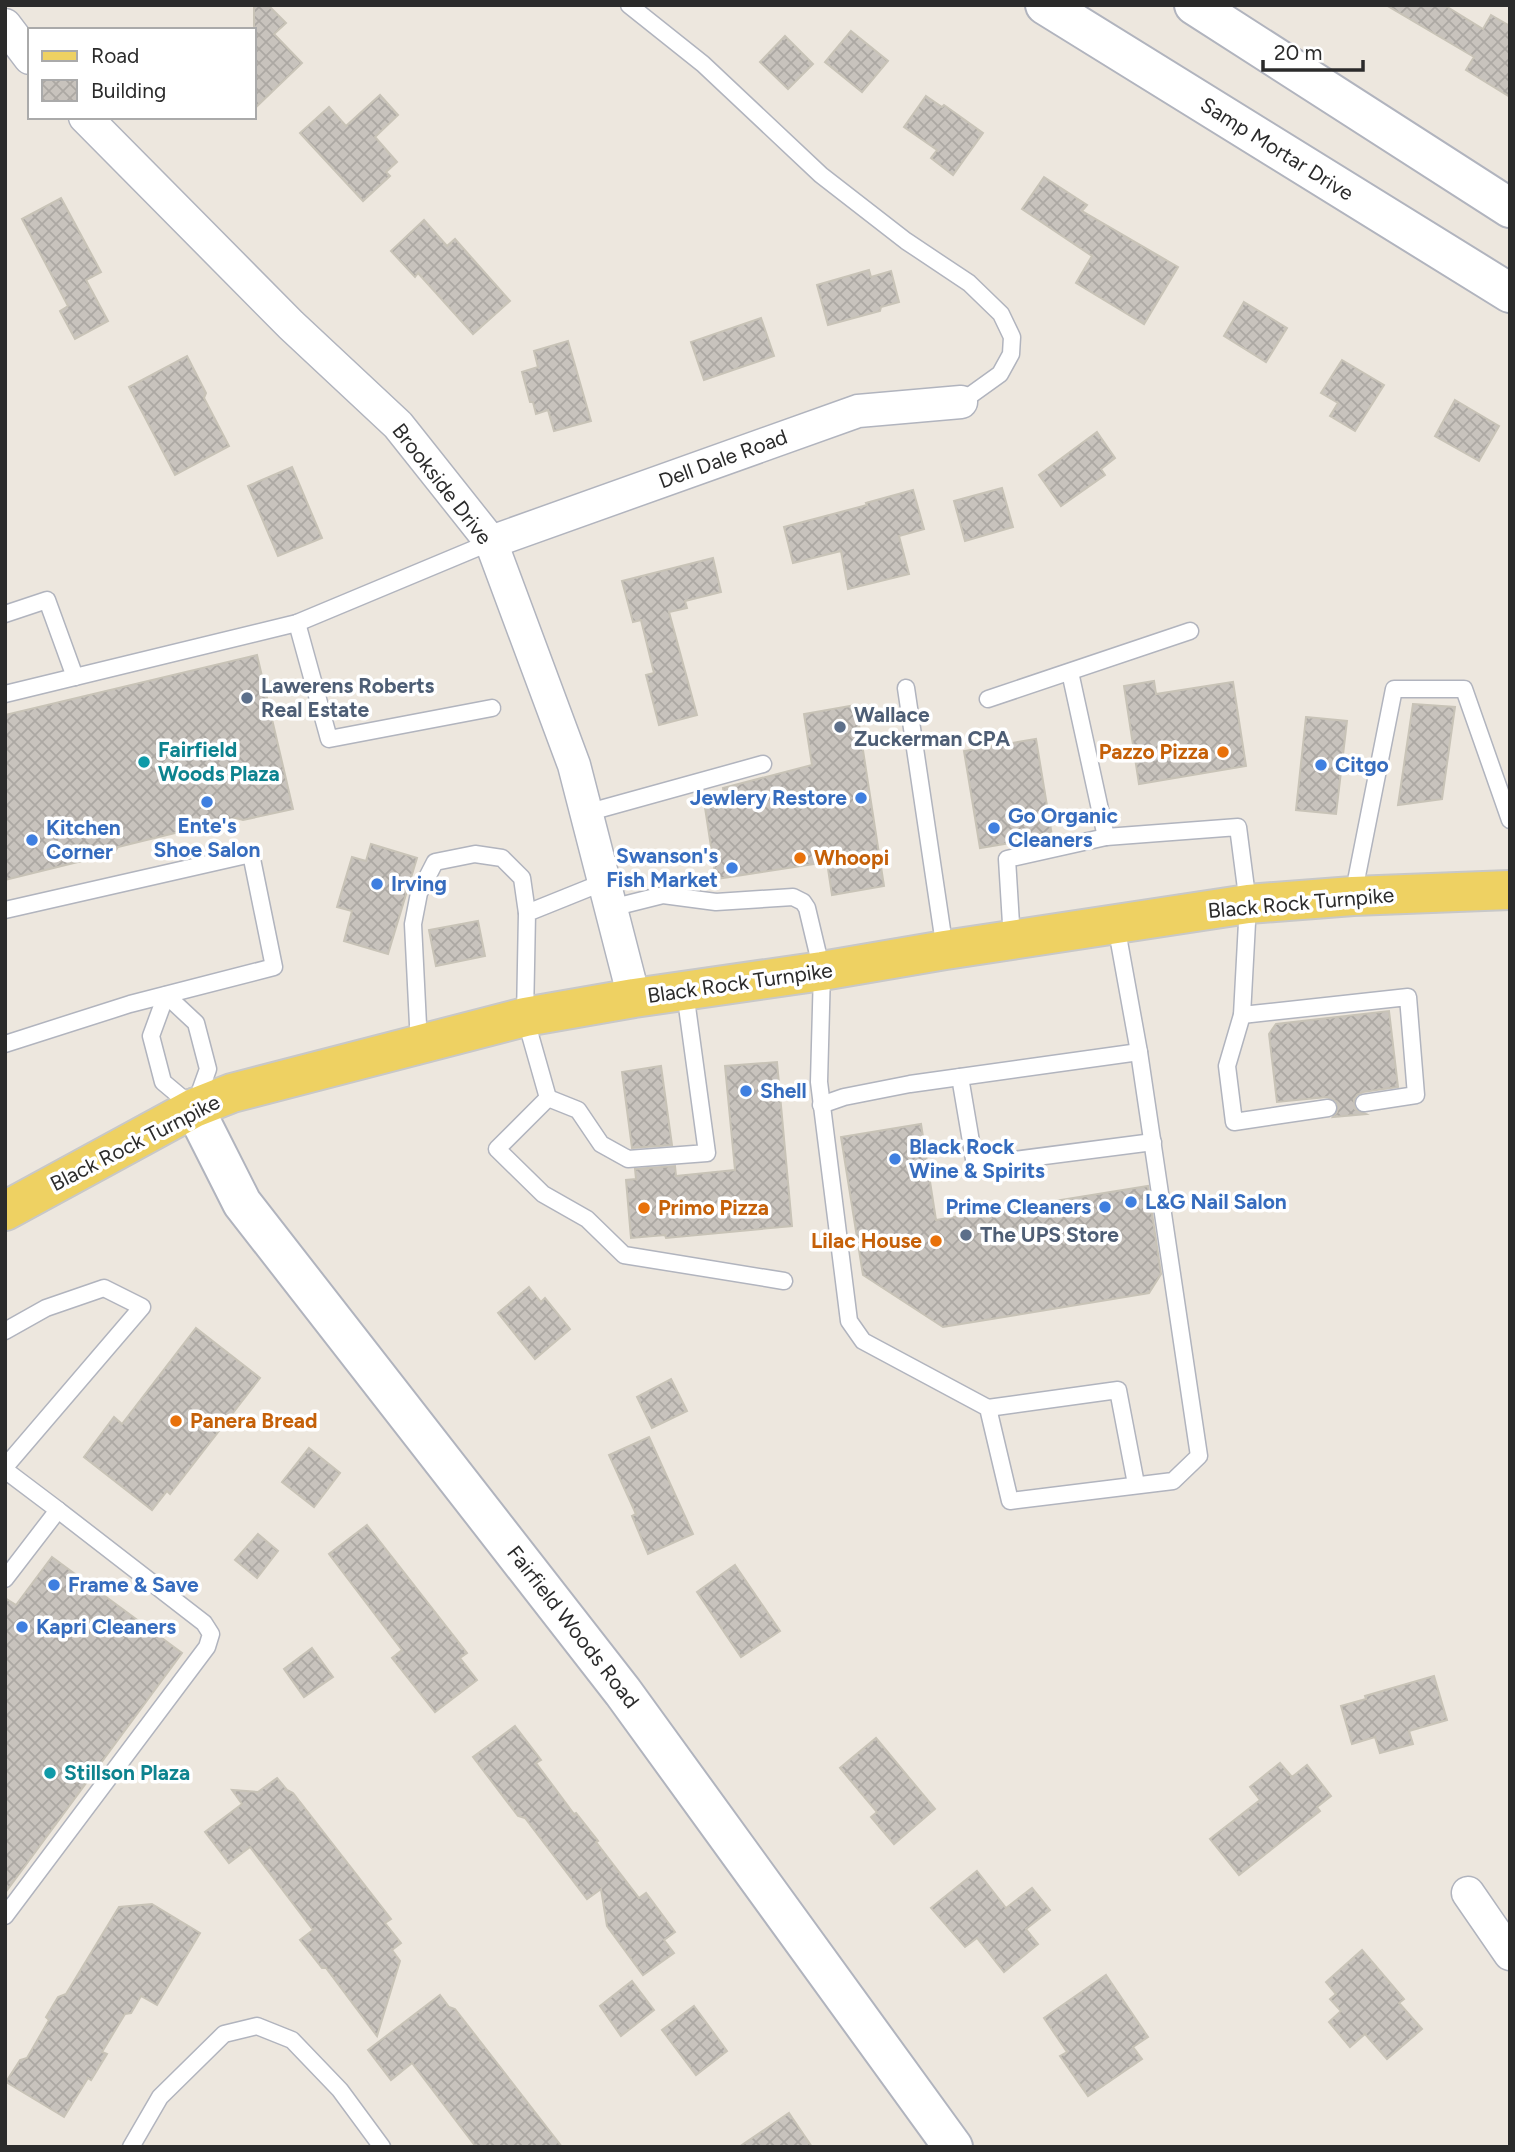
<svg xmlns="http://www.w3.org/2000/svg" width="1515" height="2152" viewBox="0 0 1515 2152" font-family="Figtree,sans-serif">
<defs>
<pattern id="building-cross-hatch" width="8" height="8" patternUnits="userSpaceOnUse" patternTransform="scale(1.75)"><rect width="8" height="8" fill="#c8c3bd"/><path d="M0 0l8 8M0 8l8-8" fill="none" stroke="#aca8a3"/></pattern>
</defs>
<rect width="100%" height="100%" fill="#ede7de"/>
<g fill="url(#building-cross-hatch)" stroke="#c8c3b7" stroke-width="2">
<polygon points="254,5 268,5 286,23 274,34 302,63 254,109"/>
<polygon points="1386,5 1444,5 1483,29 1491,15 1510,26 1510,97 1466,70 1474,57"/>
<polygon points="851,31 888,61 862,92 825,62"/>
<polygon points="785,36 813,64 788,89 760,62"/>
<polygon points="380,95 398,115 375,137 397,162 386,172 390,176 363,201 300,133 329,107 346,126"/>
<polygon points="926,96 942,107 944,105 983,133 953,175 931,158 937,150 904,127"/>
<polygon points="1044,177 1087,205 1082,211 1178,267 1144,324 1076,283 1092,256 1022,209"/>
<polygon points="61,198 101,272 86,280 108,321 75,339 60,311 68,306 22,219"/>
<polygon points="424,220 447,246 455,239 510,301 473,334 418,273 415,277 391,251"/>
<polygon points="869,270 871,277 891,271 899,302 881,307 880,311 828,325 817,285"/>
<polygon points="1244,302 1287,328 1266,362 1224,336"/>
<polygon points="761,318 774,356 704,380 691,342"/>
<polygon points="568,341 591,421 554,431 548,410 536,414 533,402 530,402 522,372 538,367 534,351"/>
<polygon points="187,356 206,393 204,398 229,446 175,475 129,387"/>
<polygon points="1342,360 1384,385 1355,431 1330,416 1338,403 1321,393"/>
<polygon points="1455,400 1499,426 1479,461 1435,436"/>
<polygon points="1097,432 1115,458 1101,469 1105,475 1061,506 1039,475"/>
<polygon points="292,467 322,538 278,556 248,486"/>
<polygon points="1002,488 1013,527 965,541 954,501"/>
<polygon points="913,490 924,529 899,536 909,574 848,589 841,551 793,563 784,527 867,505 866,503"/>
<polygon points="713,558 721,592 685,601 687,608 669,612 697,715 659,725 646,675 654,673 641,620 633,622 622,581"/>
<polygon points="257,655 293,809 243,820 236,818 118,847 114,853 5,880 5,715"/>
<polygon points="1154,681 1156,694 1233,682 1246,766 1139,784 1124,686"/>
<polygon points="1413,704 1455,707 1442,799 1398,805"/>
<polygon points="856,705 884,886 832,895 827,862 716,879 704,801 724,798 723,788 812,765 804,714"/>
<polygon points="1306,717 1347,721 1336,814 1296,810"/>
<polygon points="1036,739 1052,836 980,848 964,751"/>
<polygon points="371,844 417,858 388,954 344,941 352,911 337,907 352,857 366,861"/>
<polygon points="478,921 485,956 436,966 429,930"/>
<polygon points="1389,1011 1398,1087 1363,1092 1357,1095 1354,1100 1355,1109 1366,1114 1333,1117 1337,1112 1338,1106 1336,1101 1327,1097 1277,1102 1269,1034 1276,1024"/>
<polygon points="777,1062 792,1226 666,1238 665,1235 631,1238 626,1180 636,1179 635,1169 675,1166 676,1176 735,1170 725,1066"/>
<polygon points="661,1066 672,1145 632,1148 622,1072"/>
<polygon points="921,1124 936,1220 1148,1186 1161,1274 1149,1293 943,1327 863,1275 841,1137"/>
<polygon points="529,1287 541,1302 545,1298 570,1329 535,1359 498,1313"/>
<polygon points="196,1328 260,1378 170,1494 167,1491 152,1510 84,1457 114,1417 122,1424"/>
<polygon points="671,1379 687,1411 652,1428 637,1397"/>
<polygon points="649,1437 693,1534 648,1554 632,1516 636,1514 609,1455"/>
<polygon points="309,1448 340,1473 314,1507 282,1482"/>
<polygon points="367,1525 467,1653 460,1658 477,1680 435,1712 392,1658 402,1650 329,1554"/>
<polygon points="258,1534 278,1551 257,1578 235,1560"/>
<polygon points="52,1557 182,1653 5,1893 5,1598 16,1605"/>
<polygon points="735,1565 780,1631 741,1657 697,1592"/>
<polygon points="312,1648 333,1677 304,1697 284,1669"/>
<polygon points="1434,1676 1447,1720 1409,1731 1413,1744 1380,1753 1375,1737 1352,1744 1341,1706 1366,1699 1365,1696"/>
<polygon points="515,1726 541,1760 536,1763 574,1814 576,1813 598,1841 596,1842 639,1898 646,1893 675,1932 664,1940 674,1953 643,1975 607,1926 601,1889 587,1899 525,1818 518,1816 473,1757"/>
<polygon points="876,1738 935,1809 894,1844 871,1817 877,1812 840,1768"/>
<polygon points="1280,1763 1292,1777 1307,1765 1331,1796 1317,1807 1320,1811 1239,1875 1210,1839 1260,1800 1250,1787"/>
<polygon points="277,1778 287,1790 293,1793 391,1919 385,1923 401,1943 392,1950 400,1961 377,2036 326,1968 322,1968 300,1940 313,1930 250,1847 229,1863 205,1832 242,1804 232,1790 258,1792"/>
<polygon points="977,1871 1006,1908 1032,1888 1050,1910 1026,1929 1038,1944 1004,1972 977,1938 965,1947 931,1908"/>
<polygon points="152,1904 200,1933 157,2005 141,1996 131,2013 125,2014 102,2052 107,2054 91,2080 88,2078 64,2117 6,2082 20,2060 27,2058 49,2020 46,2017 58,1997 66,1994 119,1907"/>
<polygon points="1362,1950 1404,1999 1399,2003 1422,2029 1387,2059 1365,2034 1350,2047 1329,2022 1341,2011 1330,1999 1336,1994 1326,1982"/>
<polygon points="1106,1975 1148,2037 1133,2047 1142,2059 1088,2096 1060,2056 1067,2052 1044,2018"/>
<polygon points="632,1981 654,2010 621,2036 600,2006"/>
<polygon points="440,1995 449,2007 455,2009 562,2147 476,2147 412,2063 391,2080 368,2050"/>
<polygon points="694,2006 727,2051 696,2075 662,2030"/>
<polygon points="789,2113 812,2147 739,2147"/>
</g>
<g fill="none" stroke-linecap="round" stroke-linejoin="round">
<g stroke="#b1b4be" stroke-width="19">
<g id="service">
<polyline points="629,5 703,64 821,175 906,241 969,283 1001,314 1012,337 1011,354 1000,374 961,402"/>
<polyline points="5,614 47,600 75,677"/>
<polyline points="297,623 329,739 492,708"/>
<polyline points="1070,672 1106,837"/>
<polyline points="906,688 945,950"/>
<polyline points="5,694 297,623 491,542"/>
<polyline points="988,699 1190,631"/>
<polyline points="586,813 763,764"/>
<polyline points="604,882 527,913 525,1017 548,1098 497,1149 543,1194 587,1219 624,1255 784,1281"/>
<polyline points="1353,896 1394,689 1464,689 1510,820"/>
<polyline points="611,908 663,895 716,902 793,897 803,902 807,908 822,971 819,1082 849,1321 863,1341 988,1408 1010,1501 1173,1481 1199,1456 1139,1052 1116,925"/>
<polyline points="5,910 251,854 274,967 130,1004 5,1044"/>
<polyline points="1012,940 1007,859 1106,837 1238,827 1248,904 1242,1015 1227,1066 1234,1122 1328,1108"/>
<polygon points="166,995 196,1023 208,1069 194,1108 163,1082 151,1036"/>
<polyline points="1242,1015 1408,997 1416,1095 1364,1103"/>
<polyline points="419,1045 413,924 419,893 435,862 475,854 502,858 522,878 527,913"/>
<polyline points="960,1077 975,1165 1153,1142"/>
<polyline points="548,1098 578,1110 601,1144 628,1159 707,1153 685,992"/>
<polyline points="821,1105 844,1097 910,1084 1139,1052"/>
<polyline points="5,1331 46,1308 104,1288 142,1307 5,1467"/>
<polyline points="988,1408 1118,1390 1136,1484"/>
<polyline points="5,1470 58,1510 5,1579"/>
<polyline points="5,1916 207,1647 211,1634 204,1623 58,1510"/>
<polyline points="131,2147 160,2097 224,2034 257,2026 292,2040 340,2090 382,2147"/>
</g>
</g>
<g stroke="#b1b4be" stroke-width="35">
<g id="minor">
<polyline points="5,25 30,58"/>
<polyline points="85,117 291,325 398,425 491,542 574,765 634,998"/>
<polyline points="491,542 858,411 961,402"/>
<polyline points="1468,1893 1510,1954"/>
</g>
</g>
<g stroke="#b1b4be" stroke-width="42">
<g id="secondary">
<polyline points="1045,5 1510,293"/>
<polyline points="1194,5 1510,208"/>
<polyline points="194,1108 242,1203 623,1692 953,2147"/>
</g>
</g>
<g stroke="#c8c8c8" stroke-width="42">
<polyline id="primary" points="5,1211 194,1108 232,1093 525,1017 634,998 822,971 945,950 1248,904 1353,896 1510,890"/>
</g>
<use href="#service" stroke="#fff" stroke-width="16"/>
<use href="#minor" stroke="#fff" stroke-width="32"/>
<use href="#secondary" stroke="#fff" stroke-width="38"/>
<use href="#primary" stroke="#eed162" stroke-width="38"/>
</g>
<g fill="#5c6f8a" stroke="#fff" stroke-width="2.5">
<circle cx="247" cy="698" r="7"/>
<circle cx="840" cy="727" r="7"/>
<circle cx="966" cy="1235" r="7"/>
</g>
<g fill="#e8710a" stroke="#fff" stroke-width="2.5">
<circle cx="1223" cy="752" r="7"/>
<circle cx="800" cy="858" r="7"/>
<circle cx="644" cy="1208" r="7"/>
<circle cx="936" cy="1241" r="7"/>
<circle cx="176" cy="1421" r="7"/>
</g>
<g fill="#0f9aa8" stroke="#fff" stroke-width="2.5">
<circle cx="144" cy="762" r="7"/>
<circle cx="50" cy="1773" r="7"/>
</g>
<g fill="#3f7fe0" stroke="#fff" stroke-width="2.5">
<circle cx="1321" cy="765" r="7"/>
<circle cx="861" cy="798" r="7"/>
<circle cx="207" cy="802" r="7"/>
<circle cx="994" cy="828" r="7"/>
<circle cx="32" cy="840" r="7"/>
<circle cx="732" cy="868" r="7"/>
<circle cx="377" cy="884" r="7"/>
<circle cx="746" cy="1091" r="7"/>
<circle cx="895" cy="1159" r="7"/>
<circle cx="1131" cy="1202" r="7"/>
<circle cx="1105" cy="1207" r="7"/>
<circle cx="54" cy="1585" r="7"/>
<circle cx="22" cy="1627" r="7"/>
</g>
<g text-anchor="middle" stroke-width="7" stroke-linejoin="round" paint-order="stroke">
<g font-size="21" fill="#2b2b2b" stroke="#fff">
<text transform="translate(1277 149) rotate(32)" y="7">Samp Mortar Drive</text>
<text transform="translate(723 459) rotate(-20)" y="7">Dell Dale Road</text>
<text transform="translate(442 484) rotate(52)" y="7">Brookside Drive</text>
<text transform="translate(1301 903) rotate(-5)" y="7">Black Rock Turnpike</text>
<text transform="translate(740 983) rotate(-8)" y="7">Black Rock Turnpike</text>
<text transform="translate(135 1143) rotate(-27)" y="7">Black Rock Turnpike</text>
<text transform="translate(573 1627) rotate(52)" y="7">Fairfield Woods Road</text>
</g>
<g font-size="21" font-weight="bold" fill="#4e5e75" stroke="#fff" text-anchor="start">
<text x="261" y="693">Lawerens Roberts<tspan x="261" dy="24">Real Estate</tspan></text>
<text x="854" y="722">Wallace<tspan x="854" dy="24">Zuckerman CPA</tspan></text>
<text x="980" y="1242">The UPS Store</text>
</g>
<g font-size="21" font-weight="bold" fill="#0d838f" stroke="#fff" text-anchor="start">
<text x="158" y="757">Fairfield<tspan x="158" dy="24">Woods Plaza</tspan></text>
<text x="64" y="1780">Stillson Plaza</text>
</g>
<g font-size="21" font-weight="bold" fill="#c56008" stroke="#fff" text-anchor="start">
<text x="1209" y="759" text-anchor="end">Pazzo Pizza</text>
<text x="814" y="865">Whoopi</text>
<text x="658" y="1215">Primo Pizza</text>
<text x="922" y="1248" text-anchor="end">Lilac House</text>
<text x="190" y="1428">Panera Bread</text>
</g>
<g font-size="21" font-weight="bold" fill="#366cbe" stroke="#fff" text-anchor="start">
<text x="1335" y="772">Citgo</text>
<text x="847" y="805" text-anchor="end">Jewlery Restore</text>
<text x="1008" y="823">Go Organic<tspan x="1008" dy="24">Cleaners</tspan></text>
<text x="207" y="833" text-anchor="middle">Ente's<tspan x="207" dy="24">Shoe Salon</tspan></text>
<text x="46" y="835">Kitchen<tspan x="46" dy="24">Corner</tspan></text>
<text x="718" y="863" text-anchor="end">Swanson's<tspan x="718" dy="24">Fish Market</tspan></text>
<text x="391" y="891">Irving</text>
<text x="760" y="1098">Shell</text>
<text x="909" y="1154">Black Rock<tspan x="909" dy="24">Wine &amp; Spirits</tspan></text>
<text x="1145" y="1209">L&amp;G Nail Salon</text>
<text x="1091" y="1214" text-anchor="end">Prime Cleaners</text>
<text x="68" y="1592">Frame &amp; Save</text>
<text x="36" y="1634">Kapri Cleaners</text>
</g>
</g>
<rect width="1515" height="2152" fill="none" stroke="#2b2b2b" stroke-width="14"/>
<rect x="28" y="28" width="228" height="91" fill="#ffffff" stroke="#aaaaaa" stroke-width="2"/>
<rect x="42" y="51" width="35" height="10" fill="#eed162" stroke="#aaaaaa" stroke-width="2"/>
<text x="91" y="63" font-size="21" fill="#2b2b2b">Road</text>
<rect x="42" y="80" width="35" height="21" fill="url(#building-cross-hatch)" stroke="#aaaaaa" stroke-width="2"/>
<text x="91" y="98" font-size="21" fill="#2b2b2b">Building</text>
<path d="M1263 60v10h100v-10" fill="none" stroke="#2b2b2b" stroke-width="3.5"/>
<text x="1274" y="60" font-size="21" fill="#2b2b2b" stroke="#ffffff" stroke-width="5" paint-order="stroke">20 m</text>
</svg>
